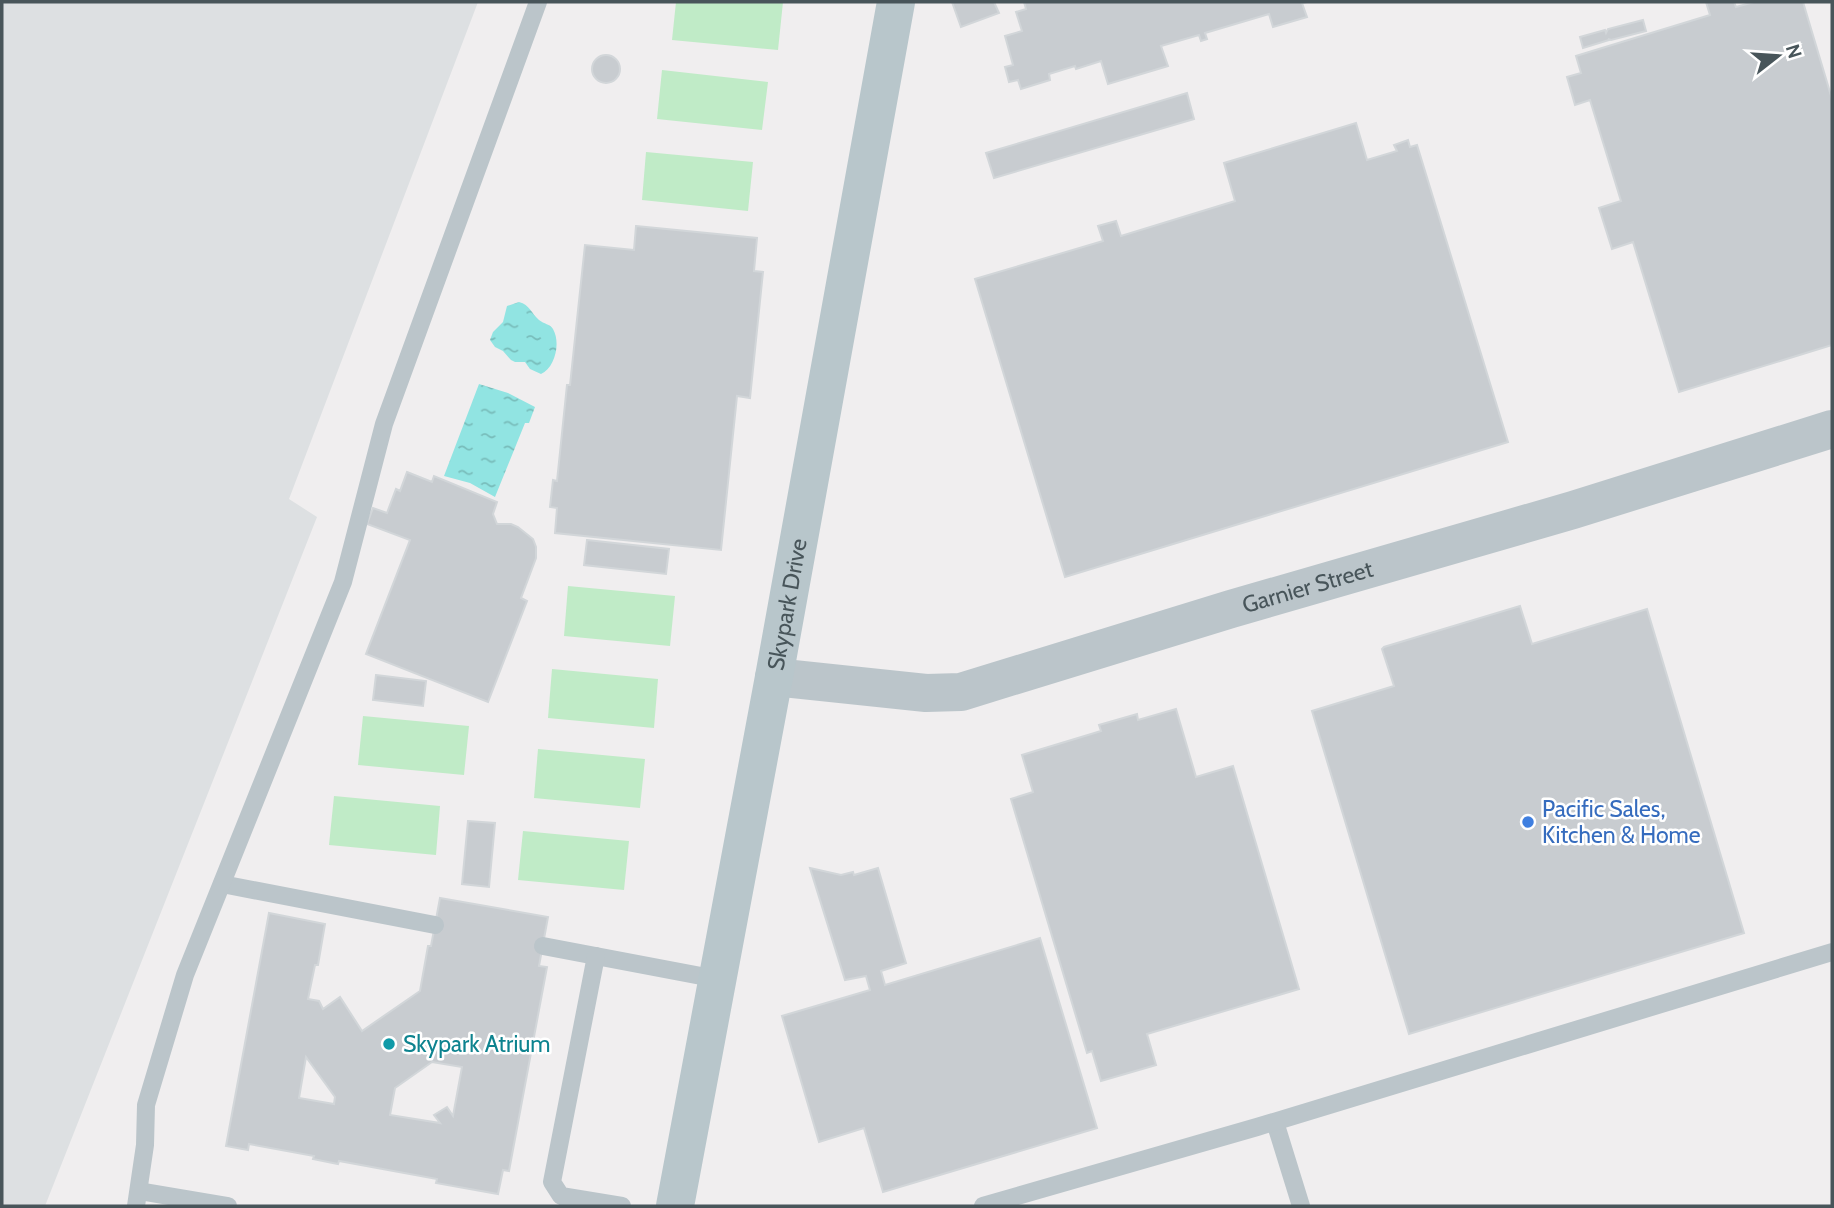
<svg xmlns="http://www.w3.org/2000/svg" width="1834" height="1208" viewBox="0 0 1834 1208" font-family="Cabin,sans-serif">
<defs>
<pattern id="water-ripples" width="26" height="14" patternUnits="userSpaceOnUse" patternTransform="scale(1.75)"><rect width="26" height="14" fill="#91e4e2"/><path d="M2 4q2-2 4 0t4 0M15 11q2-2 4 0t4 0" fill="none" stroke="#78bcba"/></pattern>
</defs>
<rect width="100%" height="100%" fill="#f0eeef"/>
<polygon fill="#dde0e2" points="2,2 478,2 289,499 317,517 45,1206 2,1206"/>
<g fill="#c0ebc7">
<polygon points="676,2 783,2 778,50 672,40"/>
<polygon points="662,70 768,82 762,130 657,119"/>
<polygon points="646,152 753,162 748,211 642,200"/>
<polygon points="568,586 675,596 670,646 564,636"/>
<polygon points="552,669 658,679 654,728 548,718"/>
<polygon points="363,716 469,726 464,775 358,765"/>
<polygon points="538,749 645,759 640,808 534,798"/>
<polygon points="334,796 440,806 436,855 329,845"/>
<polygon points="523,831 629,841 624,890 518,880"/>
</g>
<g fill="url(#water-ripples)">
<path d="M519,302C530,305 531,313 539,320C544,324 550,324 553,329C561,343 555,368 541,374L530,369L525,362H515L511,360L503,351L495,347L490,340L493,332L503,322L507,306Z"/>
<polygon points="479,384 508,393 535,407 529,423 525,423 495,497 470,483 444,476"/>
</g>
<g fill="#c8ccd0" stroke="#d2d6d9" stroke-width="2" fill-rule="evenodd">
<polygon points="952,2 994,2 999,13 961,27"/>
<polygon points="1024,2 1307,2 1302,3 1307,17 1273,27 1269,14 1205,33 1207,39 1201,41 1199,35 1161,46 1168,66 1108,84 1101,61 1076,69 1075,66 1049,74 1050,80 1021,89 1018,80 1009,82 1005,67 1013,65 1005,36 1022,31 1016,12 1026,9"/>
<polygon points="1706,2 1734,2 1736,7 1754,2 1803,2 1832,99 1832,345 1679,392 1633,242 1612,249 1599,208 1621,201 1590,100 1575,105 1567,77 1581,73 1576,56 1710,15"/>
<polygon points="1643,20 1646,31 1611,40 1608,39 1609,40 1583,48 1580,37 1605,30 1606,33 1608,29"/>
<circle cx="606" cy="69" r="14"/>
<polygon points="1187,93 1194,119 994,178 986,153"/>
<polygon points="1356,123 1367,160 1397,151 1394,145 1408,140 1410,147 1417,145 1508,442 1065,577 975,279 1103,241 1098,226 1116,221 1121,236 1235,201 1224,163"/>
<polygon points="636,226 757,238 754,271 763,272 750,398 737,396 721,550 555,533 557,508 550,507 553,480 557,481 567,385 570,385 585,245 634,250"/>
<polygon points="407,472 432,482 434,476 497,502 493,514 497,524 511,524 518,527 533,539 536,547 536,558 521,598 527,601 488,702 366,654 410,540 367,524 373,508 387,513 396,489 400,491"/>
<polygon points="587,540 669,549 666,574 584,565"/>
<polygon points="1520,606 1532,644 1647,609 1744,933 1409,1034 1312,711 1394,686 1382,649 1384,647"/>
<polygon points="376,675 426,681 423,706 373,700"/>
<polygon points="1176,709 1196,777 1233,766 1299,989 1147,1034 1156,1065 1101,1081 1092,1051 1087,1053 1011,799 1033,792 1022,755 1101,731 1099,725 1137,714 1138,720"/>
<polygon points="468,821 495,823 489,887 462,884"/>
<polygon points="810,868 841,875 853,872 854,875 878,868 906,963 881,971 885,985 1040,938 1097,1128 883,1192 864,1128 819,1142 782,1016 870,990 866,976 845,980"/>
<path d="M440,898L548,917L539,966L547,967L509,1171L503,1170L498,1194L436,1183L437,1179L339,1161L338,1164L313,1159L314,1156L249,1144L248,1150L226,1146L269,913L325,924L318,965H315L308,999L319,1001L323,1009L340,997L362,1031L420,991L428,946H431ZM306,1057L335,1097L334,1104L299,1098ZM432,1062L462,1067L453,1116L447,1107L434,1115L440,1123L390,1115L395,1088Z"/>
</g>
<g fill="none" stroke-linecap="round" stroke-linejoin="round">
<g stroke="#bbc5ca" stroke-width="18">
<polyline points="222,884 435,925"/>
<polyline points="543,946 717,979"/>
<polyline points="596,956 552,1182 561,1196 622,1206"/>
<polyline points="1275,1122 1301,1206"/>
<polyline points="139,1191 228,1206"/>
<polyline points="136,1206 145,1145 146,1105 185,975 343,582 384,424 538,2"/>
<polyline points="983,1206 1257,1127 1832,952"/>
</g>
<path stroke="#bbc5ca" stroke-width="38" id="s1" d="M774,677L926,693L961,692L1231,609L1573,510L1832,429"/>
<path stroke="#b8c6cb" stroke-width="38" id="s2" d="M675,1206L774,677L896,2"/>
</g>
<circle fill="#3f7fe0" stroke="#fff" stroke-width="2.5" cx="1528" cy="822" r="7"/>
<circle fill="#0f9aa8" stroke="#fff" stroke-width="2.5" cx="389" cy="1044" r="7"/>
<g text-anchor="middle" stroke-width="5" stroke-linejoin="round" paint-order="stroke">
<g font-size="23" fill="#48555a" stroke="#fff">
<text dy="8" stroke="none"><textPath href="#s1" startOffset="550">Garnier Street</textPath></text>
<text dy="8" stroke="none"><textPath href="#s2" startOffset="612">Skypark Drive</textPath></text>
</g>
<g font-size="23" fill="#366cbe" stroke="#fff" text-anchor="start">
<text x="1542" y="817">Pacific Sales,<tspan x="1542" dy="26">Kitchen &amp; Home</tspan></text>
</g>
<g font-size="23" fill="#0d838f" stroke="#fff" text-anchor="start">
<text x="403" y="1052">Skypark Atrium</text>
</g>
</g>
<rect width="1834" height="1208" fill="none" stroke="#48555a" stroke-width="7"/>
<g transform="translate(1778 56) rotate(73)" stroke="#ffffff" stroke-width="5" paint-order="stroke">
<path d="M0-5L12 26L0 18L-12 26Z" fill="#48555a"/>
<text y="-10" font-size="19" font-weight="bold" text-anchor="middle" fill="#48555a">N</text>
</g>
</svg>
